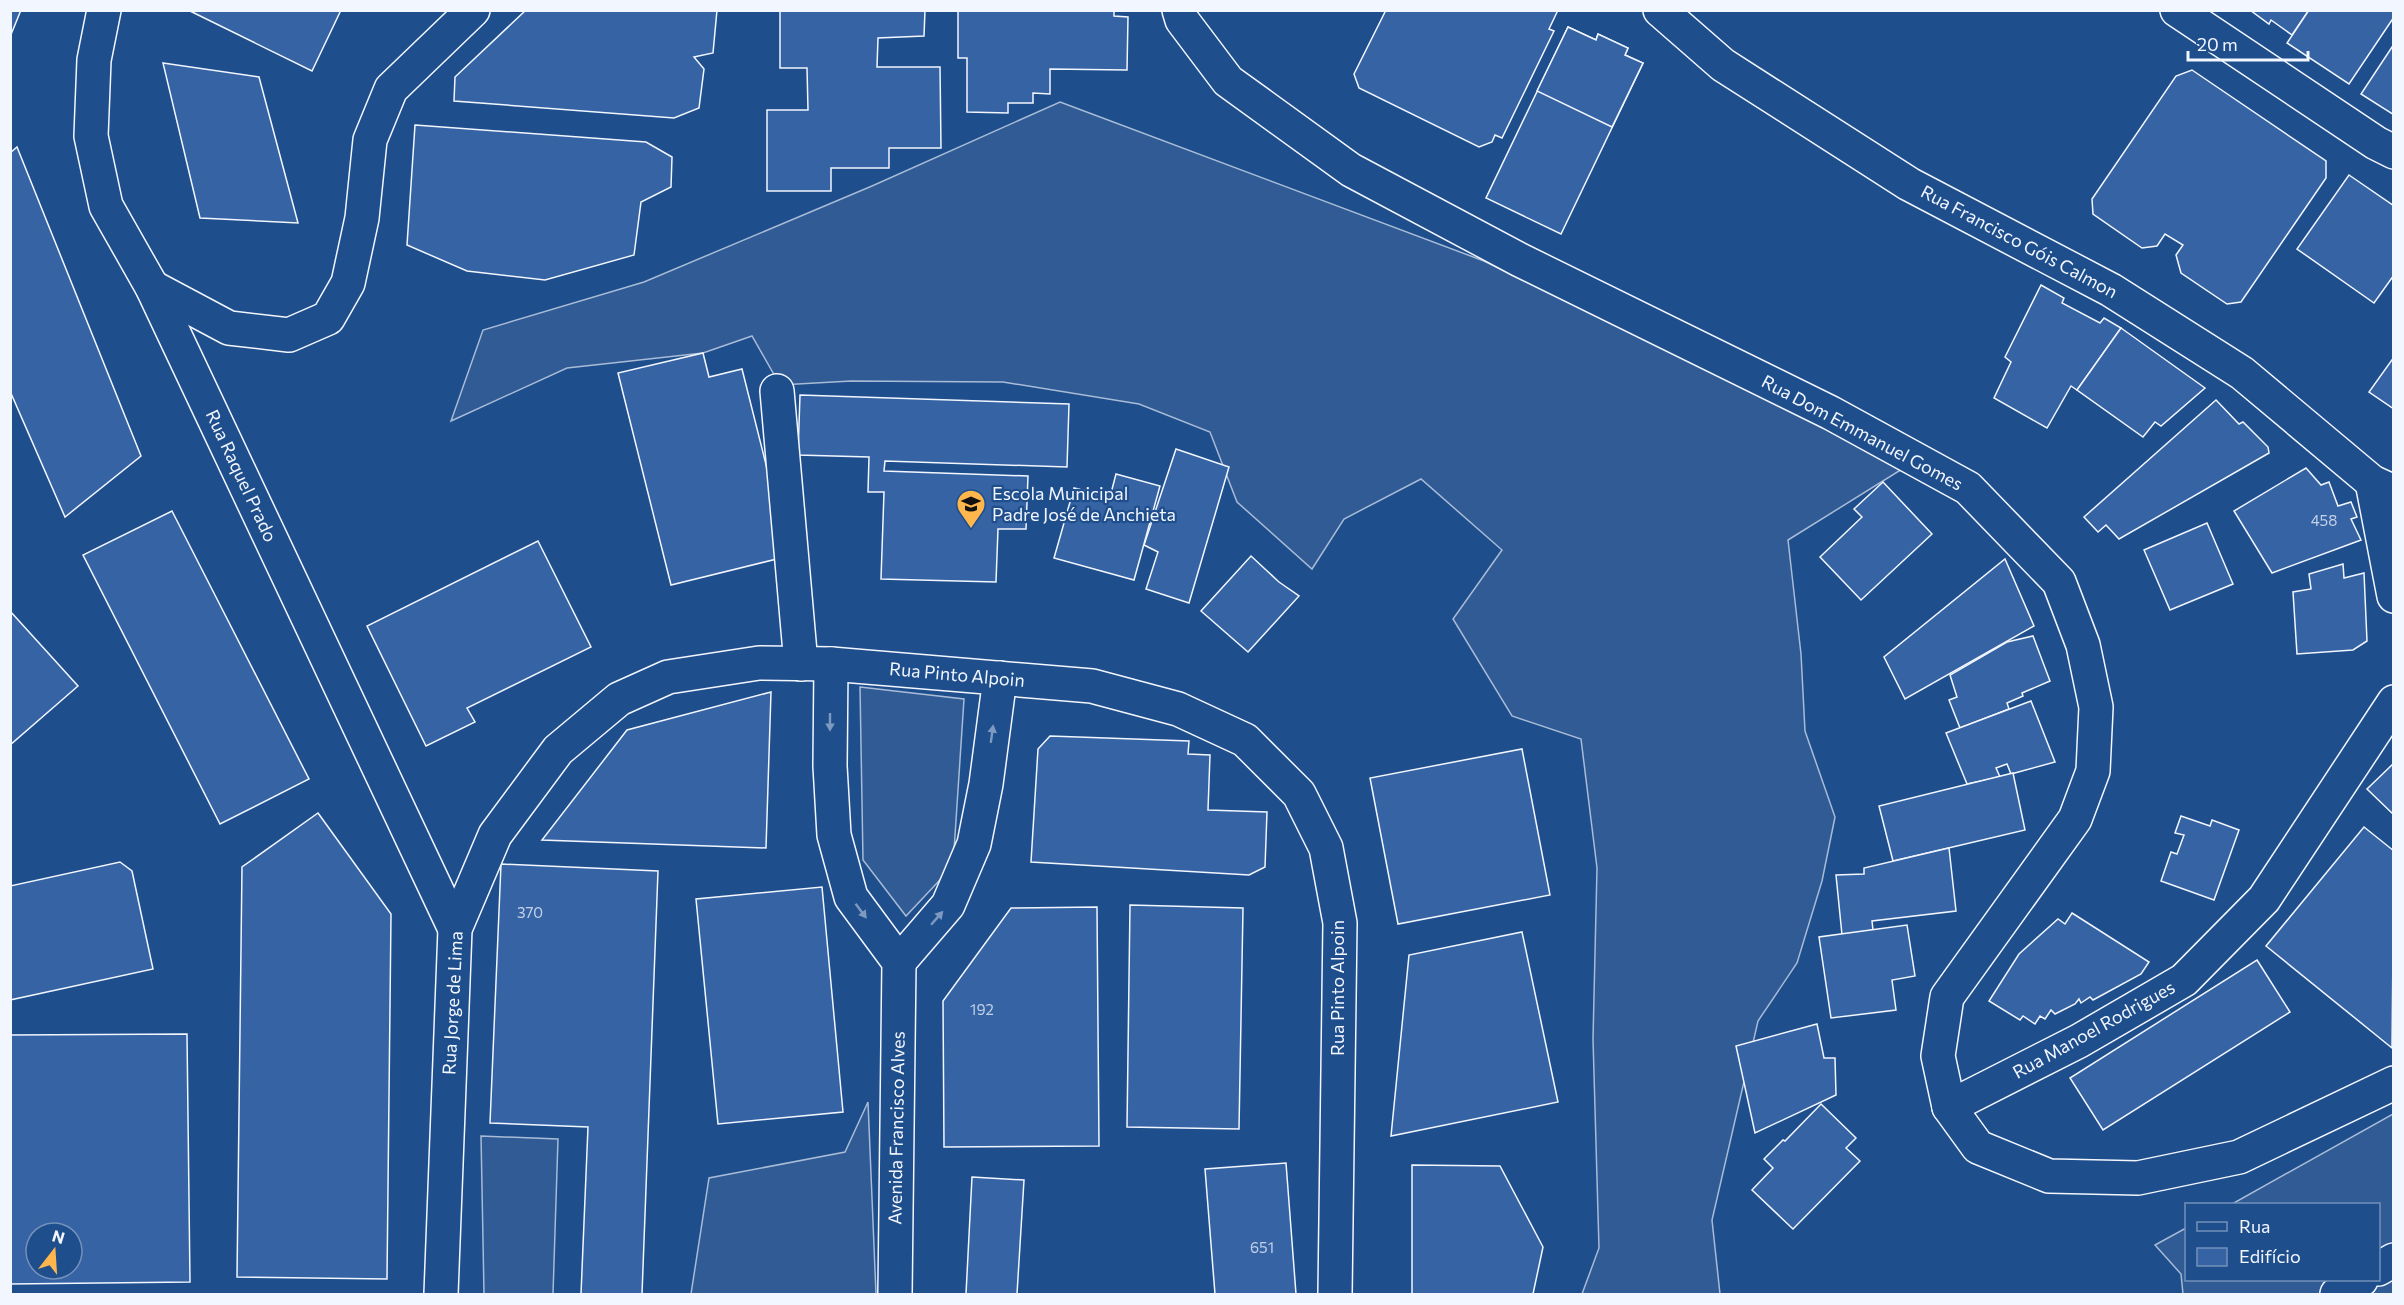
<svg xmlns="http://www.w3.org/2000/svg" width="2404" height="1305" viewBox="0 0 2404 1305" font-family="Commissioner,sans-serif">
<rect width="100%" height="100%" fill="#1f4e8c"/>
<g fill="#305b95" stroke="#a8bbd7" stroke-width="1.5">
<polygon points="1060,102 1484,261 1907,466 1788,540 1801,654 1805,731 1835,817 1822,881 1797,963 1758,1021 1712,1220 1720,1294 1582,1294 1599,1248 1593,1039 1597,868 1581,739 1512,716 1453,619 1502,550 1421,479 1344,519 1312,569 1237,502 1210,432 1139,404 1003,382 851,381 780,385 752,336 703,353 567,368 451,421 483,330 644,282 872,186"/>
<polygon points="860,687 964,699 953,866 906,916 863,860"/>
<polygon points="868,1102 876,1294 691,1294 709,1178 845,1152"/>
<polygon points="2393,1114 2393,1294 2183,1294 2181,1274 2155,1245 2186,1228 2186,1280 2378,1280 2378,1204 2232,1204"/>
<polygon points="481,1136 558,1139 553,1294 484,1294"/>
</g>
<g fill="#3563a3" stroke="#f2f6ff" stroke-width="1.5" fill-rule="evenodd">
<polygon points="10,10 21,10 10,37"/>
<polygon points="188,10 341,10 312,71"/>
<polygon points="526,10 717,10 713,53 694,57 704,69 699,108 674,118 454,101 455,77"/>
<polygon points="780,10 925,10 924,36 878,38 877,67 940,67 941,148 889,148 889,168 831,168 831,191 767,191 767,110 808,110 807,68 780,68"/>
<polygon points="958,10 1114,10 1114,16 1128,17 1127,70 1050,69 1050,94 1033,93 1033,103 1008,103 1008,113 967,112 967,58 958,58"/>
<polygon points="1386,10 1558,10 1549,29 1554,31 1502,138 1495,135 1492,142 1479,147 1359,88 1354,74"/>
<polygon points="2250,10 2309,10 2292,35 2271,20 2269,24"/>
<polygon points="2309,10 2394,10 2394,17 2349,84 2287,43"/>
<polygon points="1568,27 1596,40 1598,34 1628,48 1625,55 1643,63 1561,234 1486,198"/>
<polygon points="1568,27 1596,40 1598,34 1628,48 1625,55 1643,63 1612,127 1537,91"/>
<polygon points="2394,44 2394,115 2361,94"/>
<polygon points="163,63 259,77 298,223 200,218"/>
<polygon points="2192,70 2326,161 2326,178 2241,302 2227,304 2181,273 2176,255 2183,245 2165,234 2157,246 2142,248 2093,214 2092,199 2176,76"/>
<polygon points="415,125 646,142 672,157 671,187 641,202 634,255 545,280 467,271 407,245"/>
<polygon points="17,147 141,456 65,517 10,391 10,153"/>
<polygon points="2349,175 2394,206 2394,275 2374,303 2297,249"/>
<polygon points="2041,285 2064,298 2062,303 2100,323 2104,318 2121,328 2077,390 2071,386 2047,428 1994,398 2011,362 2005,357"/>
<polygon points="2121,328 2205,388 2161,426 2155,422 2143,437 2077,390"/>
<polygon points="703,353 709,377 742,369 789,556 671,585 618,373"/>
<polygon points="2394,357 2394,409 2369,392"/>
<polygon points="800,395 1069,404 1067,467 885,461 884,471 1028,476 1026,529 998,529 996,582 881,579 884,492 868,492 869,457 798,455"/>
<polygon points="2216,400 2239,424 2243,422 2268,447 2269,453 2119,539 2106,525 2098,532 2084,517"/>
<polygon points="1176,449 1229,467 1189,603 1146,589 1158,552 1144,545"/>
<polygon points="2306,468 2321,485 2329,482 2338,506 2351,502 2357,517 2351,519 2361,540 2272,573 2234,511"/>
<polygon points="1116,474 1160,486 1134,580 1054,558 1074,488 1110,497"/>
<polygon points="1883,482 1932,534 1861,600 1820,557 1862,517 1854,509"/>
<polygon points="172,511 309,779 220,824 83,555"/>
<polygon points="2207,523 2233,584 2170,610 2144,550"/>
<polygon points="538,541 591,647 467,708 475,722 426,746 367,626"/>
<polygon points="1251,556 1279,582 1299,596 1248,652 1201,611"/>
<polygon points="2005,559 2034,626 1905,699 1884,657"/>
<polygon points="2343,564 2344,578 2364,573 2367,641 2353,650 2297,654 2293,592 2311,589 2309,574"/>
<polygon points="10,611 78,686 10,745"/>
<polygon points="2033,636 2050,681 2022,693 2023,696 2007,703 2009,709 1960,728 1949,700 1957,697 1950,675 2007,642"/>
<polygon points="771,692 766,848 542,840 627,730"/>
<polygon points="2031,701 2055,762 2011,774 2007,764 1996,768 2000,777 1967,784 1946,733"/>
<polygon points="1050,736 1189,741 1188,754 1210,755 1208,810 1267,812 1265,867 1249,875 1031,862 1038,749"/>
<polygon points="1522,749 1550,895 1398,924 1370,778"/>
<polygon points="2394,763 2394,815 2367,789"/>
<polygon points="2013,773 2025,830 1893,861 1879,806"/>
<polygon points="318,813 391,914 387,1279 237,1277 242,867"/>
<polygon points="2181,816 2210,826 2212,820 2239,830 2214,900 2161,881 2171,852 2177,854 2184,835 2175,833"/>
<polygon points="2364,827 2394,851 2392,1048 2266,946"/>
<polygon points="1949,848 1956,911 1872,921 1873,930 1842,935 1836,875 1864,874 1864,868"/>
<polygon points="120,862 132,871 153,969 10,1000 10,886"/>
<polygon points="501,864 658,871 642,1294 581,1294 588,1127 490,1123"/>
<polygon points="822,887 843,1112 718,1124 696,899"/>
<polygon points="1130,905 1243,908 1239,1129 1127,1127"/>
<polygon points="1097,907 1099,1146 944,1147 943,1001 1011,908"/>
<polygon points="2072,913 2149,962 2141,974 2093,1000 2090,997 2081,1003 2079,999 2075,1004 2055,1014 2051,1010 2045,1019 2040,1016 2035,1024 2023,1016 2020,1020 1989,1001 2019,954 2058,919 2065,924"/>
<polygon points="1907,925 1915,976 1892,980 1896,1010 1831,1018 1819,937"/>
<polygon points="1522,932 1558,1102 1391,1136 1409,955"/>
<polygon points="2257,960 2290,1012 2103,1130 2070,1078"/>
<polygon points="1817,1024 1824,1058 1835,1058 1836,1095 1755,1133 1736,1046"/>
<path d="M187,1034L190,1282L10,1284V1035ZM36,1233H72V1269H36Z"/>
<polygon points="1821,1104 1856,1138 1846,1148 1860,1161 1793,1229 1752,1190 1773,1168 1764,1159 1783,1140 1785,1141"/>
<polygon points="1286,1163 1296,1294 1215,1294 1205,1169"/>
<polygon points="1412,1165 1500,1166 1543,1247 1533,1294 1412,1294"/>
<polygon points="972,1177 1024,1180 1017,1294 966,1294"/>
</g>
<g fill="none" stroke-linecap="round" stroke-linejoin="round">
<g stroke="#f2f6ff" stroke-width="36">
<g id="minor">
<polyline points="104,10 94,60 91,136 106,206 152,287 455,929"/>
<polyline points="1179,10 1182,20 1228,81 1351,170 1520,260 1831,413 1968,488 2059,582 2083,645 2096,707 2093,771 2075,819 1947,997 1938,1056 1949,1107 1978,1147 2049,1176 2138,1178 2239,1157 2394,1083"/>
<polyline points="1660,10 1723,65 1909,184 2111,290 2242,373 2372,482 2394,492"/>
<polyline points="2177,10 2376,143 2394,152"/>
<polyline points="152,287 229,328 289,335 328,318 348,283 362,218 370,140 391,89 473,10"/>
<polyline points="777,391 801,664"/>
<polyline points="2372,482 2394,596"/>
<polyline points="831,664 830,766 834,835 851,897 899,962 895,1294"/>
<polyline points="899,962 948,905 974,844 986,784 1000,678"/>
<polyline points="1949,1107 2079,1041 2184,980 2264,899 2394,702"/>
<polyline points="2378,1269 2394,1260"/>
<polyline points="441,1294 455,929 495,835 558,750 619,699 668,677 759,663 831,664 1092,686 1178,709 1245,740 1299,794 1326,848 1340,923 1335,1294"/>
<polyline points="2337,1294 2361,1280"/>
</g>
</g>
<use href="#minor" stroke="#1f4e8c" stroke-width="33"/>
</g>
<defs><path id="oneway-solid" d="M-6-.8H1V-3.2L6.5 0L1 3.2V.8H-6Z" transform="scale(1.5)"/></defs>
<g fill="#7e9ac0">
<use href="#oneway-solid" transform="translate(830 722) rotate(90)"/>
<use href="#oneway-solid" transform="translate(992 734) rotate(-82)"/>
<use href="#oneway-solid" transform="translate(861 911) rotate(53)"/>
<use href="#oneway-solid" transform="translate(937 918) rotate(-49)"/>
</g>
<defs>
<g id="school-pin" transform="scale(1.5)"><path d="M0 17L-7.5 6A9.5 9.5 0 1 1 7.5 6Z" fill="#ffb74d" stroke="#1f4e8c"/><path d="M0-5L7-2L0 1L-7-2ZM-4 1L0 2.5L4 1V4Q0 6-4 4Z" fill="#111"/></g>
</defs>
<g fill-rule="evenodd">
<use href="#school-pin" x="971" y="504"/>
</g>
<g text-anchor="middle" stroke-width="4.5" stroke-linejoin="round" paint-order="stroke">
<g font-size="15" fill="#c3d1e8">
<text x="2324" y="526">458</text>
<text x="530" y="918">370</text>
<text x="982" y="1015">192</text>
<text x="1262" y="1253">651</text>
</g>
<g font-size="18" fill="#f2f6ff" stroke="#1f4e8c">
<text transform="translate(2019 242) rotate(28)" y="6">Rua Francisco Góis Calmon</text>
<text transform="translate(1862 433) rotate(28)" y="6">Rua Dom Emmanuel Gomes</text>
<text transform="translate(241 476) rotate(65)" y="6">Rua Raquel Prado</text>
<text transform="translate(957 675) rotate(5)" y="6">Rua Pinto Alpoin</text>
<text transform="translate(1338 988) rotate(-90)" y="6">Rua Pinto Alpoin</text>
<text transform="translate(453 1003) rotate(-87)" y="6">Rua Jorge de Lima</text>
<text transform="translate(2094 1030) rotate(-29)" y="6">Rua Manoel Rodrigues</text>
<text transform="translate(897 1128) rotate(-89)" y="6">Avenida Francisco Alves</text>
</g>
<g font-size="18" fill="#f2f6ff" stroke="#1f4e8c" text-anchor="start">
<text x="992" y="500">Escola Municipal<tspan x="992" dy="21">Padre José de Anchieta</tspan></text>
</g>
</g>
<rect width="2404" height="1305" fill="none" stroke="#f2f6ff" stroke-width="24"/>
<rect x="2185" y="1203" width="195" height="78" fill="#1f4e8c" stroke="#7391ba" stroke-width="1.5"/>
<rect x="2197" y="1222" width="30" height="9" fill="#1f4e8c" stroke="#7391ba" stroke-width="1.5"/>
<text x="2239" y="1233" font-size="18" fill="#f2f6ff">Rua</text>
<rect x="2197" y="1248" width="30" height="18" fill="#3563a3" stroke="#7391ba" stroke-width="1.5"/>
<text x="2239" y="1263" font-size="18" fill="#f2f6ff">Edifício</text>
<g transform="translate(54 1251) rotate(17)"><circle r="28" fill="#1f4e8c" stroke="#7391ba" stroke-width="1.5"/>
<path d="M0-4.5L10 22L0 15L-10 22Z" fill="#ffb74d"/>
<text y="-9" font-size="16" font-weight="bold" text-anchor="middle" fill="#f2f6ff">N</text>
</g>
<path d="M2188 51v9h120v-9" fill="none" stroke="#f2f6ff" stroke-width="3"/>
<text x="2197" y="51" font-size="18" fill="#f2f6ff" stroke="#1f4e8c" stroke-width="4.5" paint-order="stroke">20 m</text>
</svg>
